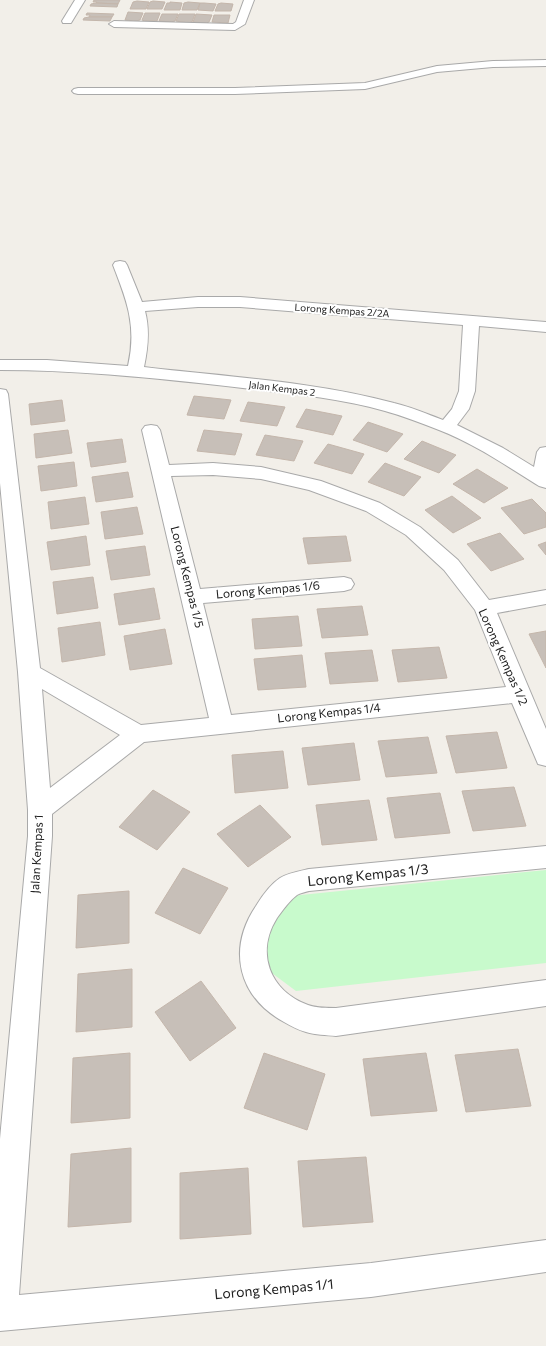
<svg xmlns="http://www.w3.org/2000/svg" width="546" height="1346" viewBox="0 0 546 1346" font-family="Commissioner,sans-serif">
<rect width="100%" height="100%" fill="#f2efe9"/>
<polygon fill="#c8facc" points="546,870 546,963 296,991 261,965 260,922 291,896"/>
<g fill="#c7bfb8" stroke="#c4b6ab">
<polygon points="94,0 120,0 118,4 96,3 97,2 93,2"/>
<polygon points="137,1 149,2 146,9 130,9 133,2"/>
<polygon points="153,1 165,2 162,9 147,9 150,2"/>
<polygon points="188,2 200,3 197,10 182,10 184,3"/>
<polygon points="96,3 118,4 117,7 90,6 91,4"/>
<polygon points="170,3 170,2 182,3 180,10 164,10 167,3"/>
<polygon points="200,3 204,3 216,4 213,11 198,10"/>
<polygon points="221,3 233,4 231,11 215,11 218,4"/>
<polygon points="128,12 143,13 140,20 136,21 125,20"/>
<polygon points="87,13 114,14 112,17 89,17 90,15 86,15"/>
<polygon points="145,13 160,13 157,21 145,21 142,20"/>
<polygon points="162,14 178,14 175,21 171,22 159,21"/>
<polygon points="179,14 195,14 192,22 188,23 176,21"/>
<polygon points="196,14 212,15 209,22 206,23 193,22"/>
<polygon points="214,15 230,15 228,23 212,22"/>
<polygon points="89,17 112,17 110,21 83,20 84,18"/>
<polygon points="194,396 231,400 224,419 187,415"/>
<polygon points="62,400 65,421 31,425 29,404"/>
<polygon points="248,402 285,407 277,426 240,421"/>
<polygon points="306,409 342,416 333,435 296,427"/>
<polygon points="368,422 403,434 387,452 353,440"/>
<polygon points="68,430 72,453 36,458 34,434"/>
<polygon points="204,430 242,434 235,455 197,451"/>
<polygon points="265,435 303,441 294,461 256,455"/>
<polygon points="122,439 126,462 91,467 87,443"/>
<polygon points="422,441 456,455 439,473 404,459"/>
<polygon points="328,444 364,454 352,474 314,463"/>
<polygon points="74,462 77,486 41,491 38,466"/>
<polygon points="385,463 421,477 404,496 368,482"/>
<polygon points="477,469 508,488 484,503 453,484"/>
<polygon points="128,472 133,497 96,502 92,477"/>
<polygon points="452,496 481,518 453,533 425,510"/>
<polygon points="85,497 89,524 51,529 48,502"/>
<polygon points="532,499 546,513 546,527 524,534 501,508"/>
<polygon points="137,507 143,534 105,539 101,512"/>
<polygon points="500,533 524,559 491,571 467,544"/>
<polygon points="86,536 90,565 51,570 47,542"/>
<polygon points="346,536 351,561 308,564 303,538"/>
<polygon points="546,542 546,555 538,545"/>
<polygon points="145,546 150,575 111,580 106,551"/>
<polygon points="93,577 98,608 57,614 53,582"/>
<polygon points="154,588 160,619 119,625 114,594"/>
<polygon points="362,606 368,635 322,638 317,609"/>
<polygon points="298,616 302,646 255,649 252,619"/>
<polygon points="100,622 105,655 62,662 58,628"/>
<polygon points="165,629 172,664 130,670 124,636"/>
<polygon points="546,631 546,668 529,634"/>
<polygon points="439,647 447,678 398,682 392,650"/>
<polygon points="372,650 378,681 330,684 325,653"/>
<polygon points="302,655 306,687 258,690 254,659"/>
<polygon points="497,732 507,768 456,773 446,736"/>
<polygon points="428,737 437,773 386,777 378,741"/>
<polygon points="354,743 360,780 308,785 302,748"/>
<polygon points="283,751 288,788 235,793 232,755"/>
<polygon points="514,787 526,826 473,831 462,791"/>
<polygon points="153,790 190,812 157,850 119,827"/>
<polygon points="440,793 450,833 395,838 387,798"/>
<polygon points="369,800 377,840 322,845 316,805"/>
<polygon points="260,805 291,837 248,867 217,834"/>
<polygon points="183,868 228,888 200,934 155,913"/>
<polygon points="129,891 129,943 76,948 78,895"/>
<polygon points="132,969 132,1027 76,1032 78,974"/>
<polygon points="201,981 236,1028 190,1061 155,1012"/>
<polygon points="518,1049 531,1106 466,1112 455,1055"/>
<polygon points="130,1053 130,1118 71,1123 73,1058"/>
<polygon points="264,1053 325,1074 307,1130 244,1108"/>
<polygon points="426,1053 437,1111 371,1116 363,1059"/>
<polygon points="131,1148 131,1222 68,1227 71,1154"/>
<polygon points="366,1157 373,1222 303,1227 298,1161"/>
<polygon points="248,1168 251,1234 180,1239 180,1173"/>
</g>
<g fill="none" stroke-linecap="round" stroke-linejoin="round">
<g stroke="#a9a9a9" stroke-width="2">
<g id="minor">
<polygon points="75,0 85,0 71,23 63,23 62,21"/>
<polygon points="244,0 254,0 245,24 235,30 114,27 109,24 114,21 233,24 236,22"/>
<polygon points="546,60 546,66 493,67 437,72 365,89 235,94 78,94 74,93 72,91 74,89 78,88 235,88 365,83 437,66 493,61"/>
<path d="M120,261L125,262L127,265L142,302L198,297H240L546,322V332L479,326L475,391L469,409L457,425L503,448L534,467L537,452L540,448L546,447V488L539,486C507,466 475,444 439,430C421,423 403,416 385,411C331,396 273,392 217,385C145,377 73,370 0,370V360H47L128,366C137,326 127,301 113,265L115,262ZM198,307H240L463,325L459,391L452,409L443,420C427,414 411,407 394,403C313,381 227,377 144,367C148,348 150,330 145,311Z"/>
<path d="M0,389L6,390L8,394L40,668L141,725L209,718L142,430L145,426L151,425L157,426L160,430L169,465L213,463L261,467L321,481L380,503L420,527L458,560L489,600L546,590V604L497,613L546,729V766L538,764L512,703L144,742L52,814V836L19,1295L371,1263L546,1240V1272L371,1297L0,1331V1139L28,836V810L18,672L0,483ZM213,475L261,479L309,490L366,511L406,535L444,570L475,610L506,687L231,715L203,603L344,591L351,589L354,584L351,579L344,577L200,589L171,476ZM42,689L120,735L50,788Z"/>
<path d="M546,846V868L309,891C305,892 300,893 297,895C290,900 282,911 277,918C255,953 270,991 308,1005C316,1008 327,1008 336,1008L546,980V1006L336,1036C326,1035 315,1035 306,1032C298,1030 291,1026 284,1022C238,997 227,949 256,906C262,896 271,884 280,878C288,873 300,871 309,869Z"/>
</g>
</g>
<use href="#minor" fill="#fff" fill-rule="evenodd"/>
</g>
<g text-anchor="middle" stroke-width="4" stroke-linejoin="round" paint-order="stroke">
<g font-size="10" fill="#222" stroke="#fff">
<text transform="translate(342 310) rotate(4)" y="4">Lorong Kempas 2/2A</text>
<text transform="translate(282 388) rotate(7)" y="4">Jalan Kempas 2</text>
</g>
<g font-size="12" fill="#222" stroke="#fff">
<text transform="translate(187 577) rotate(76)" y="4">Lorong Kempas 1/5</text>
<text transform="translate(268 590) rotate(-5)" y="4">Lorong Kempas 1/6</text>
<text transform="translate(503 657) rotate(66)" y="4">Lorong Kempas 1/2</text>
<text transform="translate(329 713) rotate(-6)" y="4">Lorong Kempas 1/4</text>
<text transform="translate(37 854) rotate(-87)" y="4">Jalan Kempas 1</text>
</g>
<g font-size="14" fill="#222" stroke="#fff">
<text transform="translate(368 875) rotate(-6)" y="5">Lorong Kempas 1/3</text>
<text transform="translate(274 1289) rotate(-5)" y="5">Lorong Kempas 1/1</text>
</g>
</g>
</svg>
